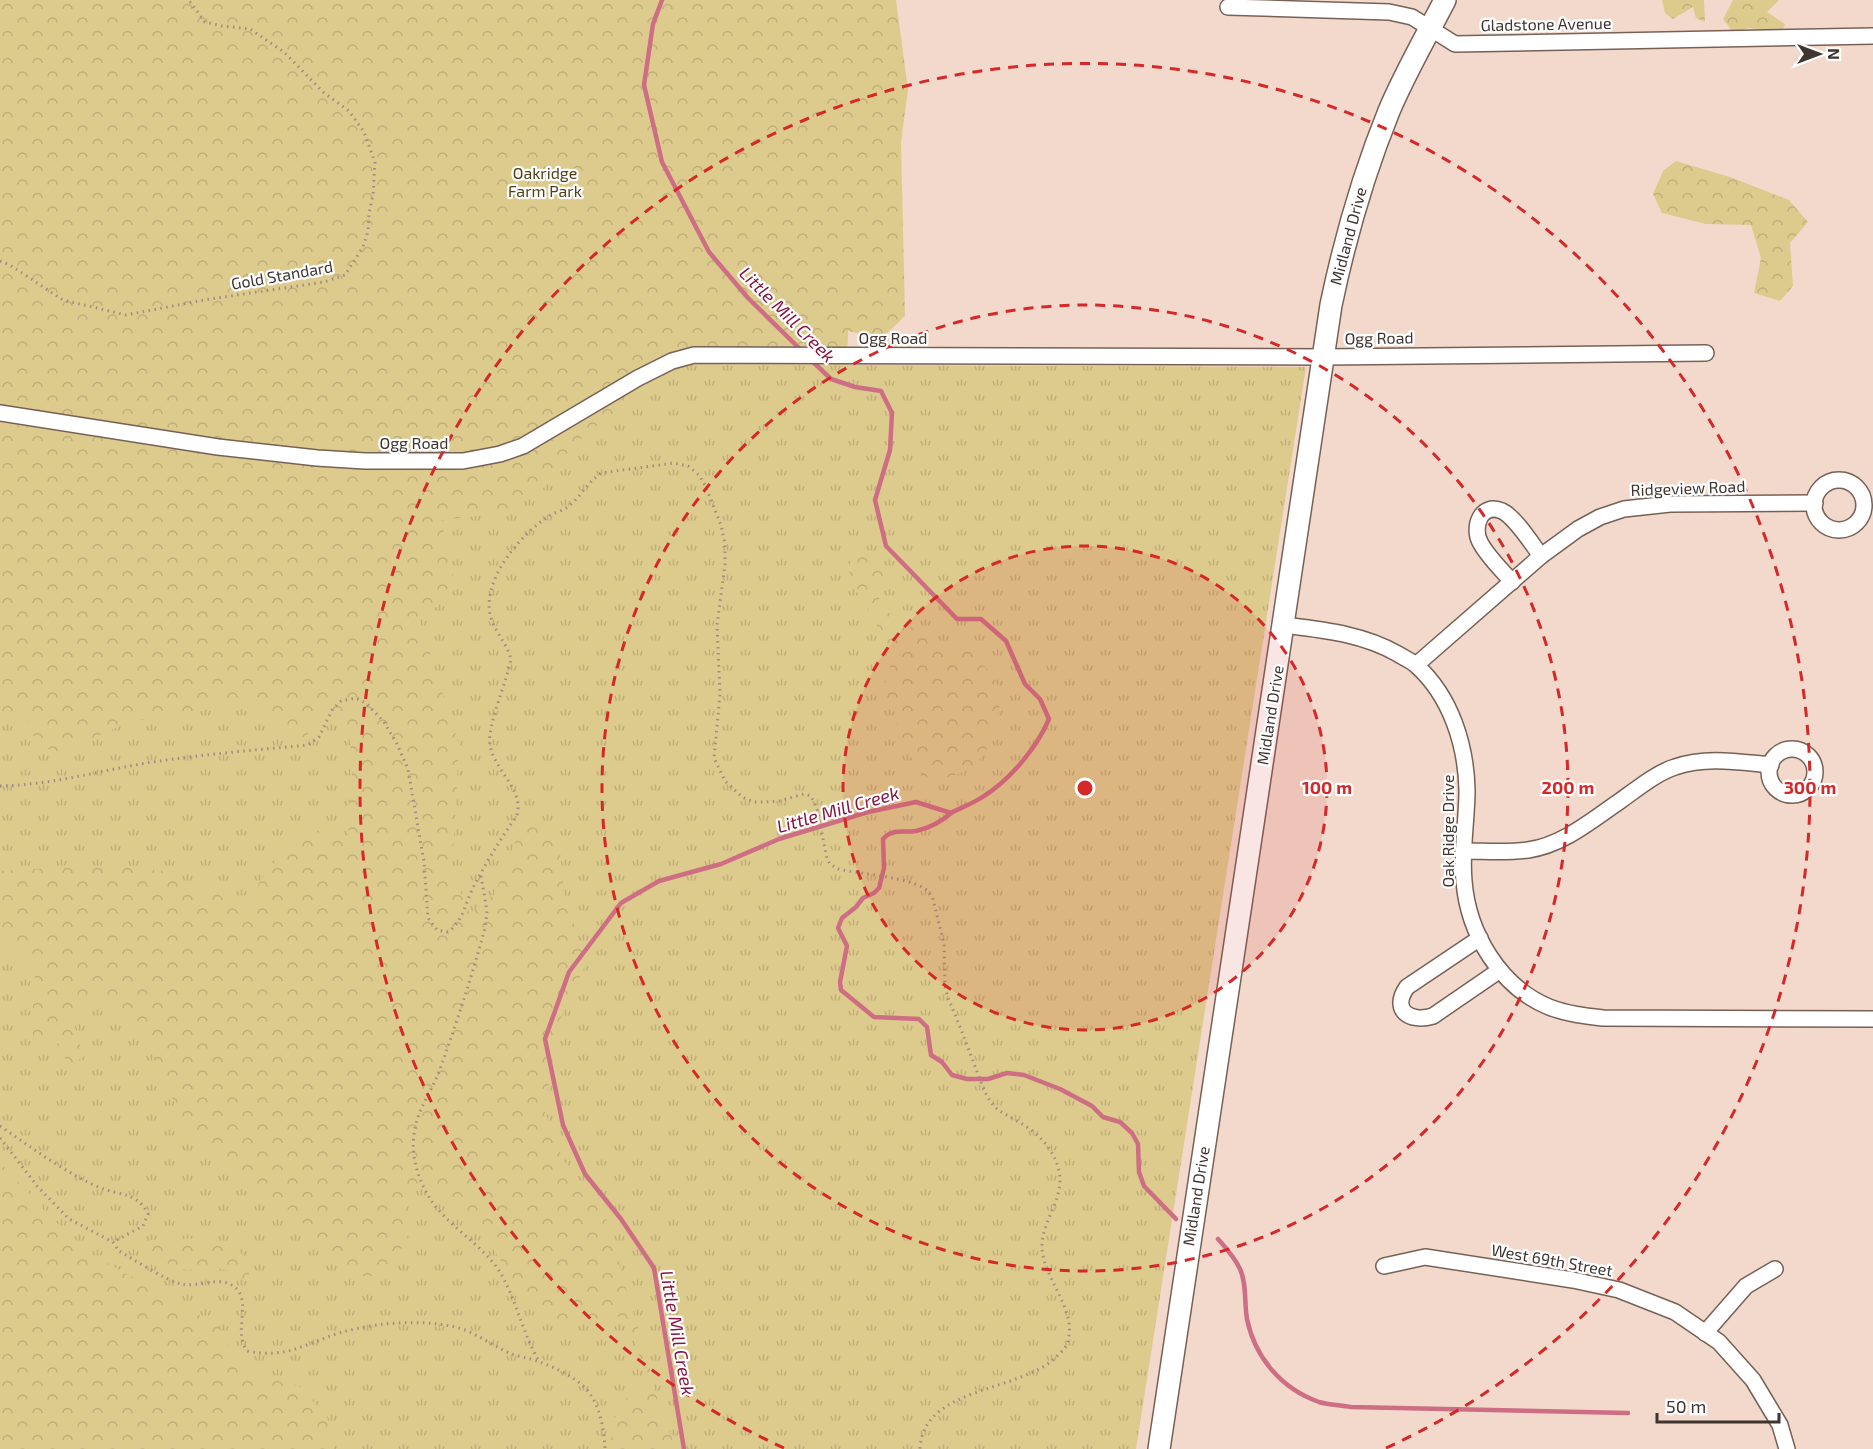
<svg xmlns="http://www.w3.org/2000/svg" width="1873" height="1449" viewBox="0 0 1873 1449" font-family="'Exo 2',sans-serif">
<defs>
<pattern id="grass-tufts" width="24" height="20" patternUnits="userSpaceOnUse" patternTransform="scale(1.5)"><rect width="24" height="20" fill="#ddca8d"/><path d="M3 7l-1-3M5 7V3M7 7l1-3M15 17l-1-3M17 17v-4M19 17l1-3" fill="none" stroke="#bfae7a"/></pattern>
<pattern id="forest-crowns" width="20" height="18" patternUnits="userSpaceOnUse" patternTransform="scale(1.5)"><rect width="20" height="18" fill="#ddca8d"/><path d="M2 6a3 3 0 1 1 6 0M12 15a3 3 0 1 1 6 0" fill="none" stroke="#bfae7a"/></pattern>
</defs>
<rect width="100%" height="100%" fill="#f2d9cc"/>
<polygon fill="url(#grass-tufts)" points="0,361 1306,367 1136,1449 0,1449"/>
<g fill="url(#forest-crowns)">
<path d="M0,0H896L908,90L901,142L905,316L881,339L848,331L847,365L644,364L610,382L618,409L571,447L546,486L506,513L441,520L456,589L420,621L459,745L452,872L470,914L495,894L522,824L558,835L565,898L587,962L561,1018L544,1109L562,1158L611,1226L622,1276L647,1357L658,1402L676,1449H612L611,1434L620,1399L645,1397V1370L624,1316L561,1323L534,1312L481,1230L420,1181L405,1212L408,1241L377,1276H349L317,1237L297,1217L183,1123L148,1041L113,1001L94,993L76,1007L75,1027L84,1057L72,1063L60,1055V1045L49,1038L33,1035L30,1025L33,1007L35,971L0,939V871L111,865L164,871L194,887H211L234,909L252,905L259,883L276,860L308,826L340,841L349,835L348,815L353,772L348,725L336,718H317C308,737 306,740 285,738L257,700L233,701L177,718L134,720L61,752L39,747L25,718L1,711L0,712Z"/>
<polygon points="1662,0 1704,0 1705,22 1696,18 1693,7 1673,19 1665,13"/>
<polygon points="1733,0 1779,0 1767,12 1785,24 1781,33 1749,28 1733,32 1723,19"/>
<polygon points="1676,161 1730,177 1789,200 1808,222 1790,243 1793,286 1780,301 1754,293 1761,258 1751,225 1706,224 1662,213 1653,194 1663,171"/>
<path d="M853,547C870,549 877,557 884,571C883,578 878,596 879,602C883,614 930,638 943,643C950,646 959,646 966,649C971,651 975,657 979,661C990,673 1004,686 1000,704C994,734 990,761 958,774C942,780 928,784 917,769C914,765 913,760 911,757C907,752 900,749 897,744C888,724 913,721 879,698L882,685L888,679L891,663L875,621L851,582L849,569Z"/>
<polygon points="0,1162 49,1216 93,1255 217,1325 239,1366 299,1386 327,1416 334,1449 0,1449"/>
<path d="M202,1238C222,1245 252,1248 249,1274L243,1279L231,1271L215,1268L187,1270L176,1268L145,1250L144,1246L151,1240Z"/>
</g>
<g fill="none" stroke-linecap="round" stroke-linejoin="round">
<g stroke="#cd6e84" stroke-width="4.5">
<polyline points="662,0 653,24 644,85 662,162 709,252 748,298 803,352"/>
<path d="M951,813C941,822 930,828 916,831C902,833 893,828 883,839L884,868L879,888L874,893L863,898L856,907L842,918L838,928L847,946L840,982L841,990L874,1017L919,1019L927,1027L931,1055L942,1062L952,1075L967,1079H988L1007,1073L1024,1075L1060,1089L1092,1106L1103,1117L1120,1122L1132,1133L1138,1144L1139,1172L1144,1186L1176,1219"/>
<path d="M1218,1239C1226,1248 1235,1258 1240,1269C1247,1284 1244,1302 1247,1319C1255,1358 1282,1389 1319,1402C1329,1405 1341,1405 1351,1407L1628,1413"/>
<path d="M684,1449L654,1268L621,1219L585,1174L563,1125L545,1039L569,972L621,903L659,881L721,864L779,839L868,812L916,802L951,813C962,807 974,803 984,796C1011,779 1037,747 1049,719L1040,699L1025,684L1006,641L981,619H957L886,546L875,500L890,450L892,413L881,391L855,387L831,379L811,360"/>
</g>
<g stroke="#776155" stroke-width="18">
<g id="minor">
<polyline points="1228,7 1389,12 1412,17 1455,44 1873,36"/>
<polyline points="0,413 218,447 317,458 365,461 463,461 500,454 523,446 638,378 672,361 694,355 1323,357 1706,353"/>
<circle cx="1839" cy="505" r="25"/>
<path d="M1512,582C1502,570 1487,556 1480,542C1472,527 1481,502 1502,511C1515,517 1532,544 1541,556"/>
<path d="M1284,625C1324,630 1363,634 1398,654C1404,658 1412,661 1417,666C1451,697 1466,745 1467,790C1467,820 1461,851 1464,881C1468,933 1500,987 1549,1007C1567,1014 1585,1016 1603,1018L1873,1019"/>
<polyline points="1416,665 1541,556 1578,529 1600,517 1624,509 1670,504 1815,503"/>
<circle cx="1792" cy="772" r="23"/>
<path d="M1463,851C1485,851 1507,853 1528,850C1563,845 1592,820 1620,801C1637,789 1656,773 1675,767C1706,756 1739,762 1771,765"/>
<path d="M1480,938L1407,987C1391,1010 1409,1023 1433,1016L1500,970"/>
<polyline points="1384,1266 1425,1257 1573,1280 1619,1290 1675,1312 1719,1342 1753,1380 1780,1425 1787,1449"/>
<polyline points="1705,1333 1746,1286 1775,1269"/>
</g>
</g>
<g stroke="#776155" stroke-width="24">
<path id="secondary" d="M1159,1449L1331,305C1345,238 1363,175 1389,111C1405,73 1426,37 1445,0"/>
</g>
<g stroke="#9f8d83" stroke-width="3" stroke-dasharray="1.5 4.5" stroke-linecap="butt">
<polyline points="0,261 10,265 63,300 126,315 204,300 324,282 345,275 363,247 368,231 369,213 373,195 375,162 364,132 349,111 323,92 284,52 250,29 222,26 205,22 190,2 186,0"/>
<path d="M0,786C52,785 102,770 153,762C205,754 256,750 308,745L319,737L332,710L341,701L356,698L367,704L384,722L397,744L408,769L424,862L428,918L437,930L448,932C463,921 465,904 473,888C486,862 501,839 517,815C524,788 493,770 490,744C487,726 507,681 511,659C507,643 493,630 490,614C483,578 521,534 549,516C555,512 563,511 569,506C581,496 588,482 601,473L674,463L688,466L699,475L705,485L721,525L725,544V565L717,625L720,694L714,758L725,781L742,797L754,802H766L779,801L804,794L811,796L817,808L827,859L830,864L838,869C861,874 905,877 924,888C929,891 931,895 933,899L944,944L945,986L948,998C958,1021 967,1045 976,1069C981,1081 985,1096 994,1106C1001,1113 1009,1116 1017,1121C1037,1132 1054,1148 1059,1171C1065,1198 1042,1220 1042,1246C1042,1277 1077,1309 1068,1340C1067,1348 1060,1353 1055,1358C1019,1392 922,1387 920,1449"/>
<path d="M481,876L487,911L485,928C472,976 456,1025 439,1072C430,1094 416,1112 414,1135C411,1156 418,1179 429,1197C446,1225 479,1242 498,1269C516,1297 522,1333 539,1361"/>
<path d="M0,1126C32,1148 63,1171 98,1187C119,1196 137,1191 148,1214L143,1226L113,1242"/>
<path d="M0,1138L37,1186L69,1219L113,1242L119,1251C133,1259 167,1281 181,1284C199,1288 226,1272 239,1292C249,1308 234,1332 247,1351C286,1359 305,1344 339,1333C353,1329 369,1326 384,1324C410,1322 439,1321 465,1330C480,1336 494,1346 509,1353C519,1357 530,1358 540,1362C556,1368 575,1377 586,1389C600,1404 604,1429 605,1449"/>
</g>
<use href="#minor" stroke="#fff" stroke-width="15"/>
<use href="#secondary" stroke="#fff" stroke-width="21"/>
</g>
<circle cx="1085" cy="788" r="242" fill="#d62828" fill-opacity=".12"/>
<g fill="none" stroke="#d62828" stroke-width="3" stroke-dasharray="10 8">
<circle cx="1085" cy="788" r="242"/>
<circle cx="1085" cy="788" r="483"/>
<path d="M784 1448A725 725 0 1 1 1386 1448"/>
</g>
<g text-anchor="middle" stroke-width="4.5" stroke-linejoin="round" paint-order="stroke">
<g font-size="16" fill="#3f3530" stroke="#fff">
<text transform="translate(1546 24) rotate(-1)" y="6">Gladstone Avenue</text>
<text transform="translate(1348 236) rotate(-75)" y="6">Midland Drive</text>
<text transform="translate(282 275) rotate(-10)" y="6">Gold Standard</text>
<text x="893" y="344">Ogg Road</text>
<text transform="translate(1379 338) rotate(-1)" y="6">Ogg Road</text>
<text x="414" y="449">Ogg Road</text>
<text transform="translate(1688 488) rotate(-2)" y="6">Ridgeview Road</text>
<text transform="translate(1270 715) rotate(-81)" y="6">Midland Drive</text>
<text transform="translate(1448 831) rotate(-90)" y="6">Oak Ridge Drive</text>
<text transform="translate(1196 1196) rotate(-81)" y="6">Midland Drive</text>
<text transform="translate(1552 1260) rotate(10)" y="6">West 69th Street</text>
</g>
<g font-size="16" fill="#4e4118" stroke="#fff">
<text x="545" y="179">Oakridge<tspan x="545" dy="18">Farm Park</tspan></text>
</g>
<g font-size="18" font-style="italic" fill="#89153f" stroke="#fff">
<text transform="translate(787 315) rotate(45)" y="6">Little Mill Creek</text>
<text transform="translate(838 810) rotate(-16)" y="6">Little Mill Creek</text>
<text transform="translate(677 1333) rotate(80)" y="6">Little Mill Creek</text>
</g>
</g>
<circle cx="1085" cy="788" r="9" fill="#d62828" stroke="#fff" stroke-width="3"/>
<g font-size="18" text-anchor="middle" font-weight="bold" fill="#d62828" stroke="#fff" stroke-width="4.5" stroke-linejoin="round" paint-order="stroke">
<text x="1327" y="794">100 m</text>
<text x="1568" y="794">200 m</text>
<text x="1810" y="794">300 m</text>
</g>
<g transform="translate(1819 54) rotate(90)" stroke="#ffffff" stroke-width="4.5" paint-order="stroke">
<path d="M0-4.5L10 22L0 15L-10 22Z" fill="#3f3530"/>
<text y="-9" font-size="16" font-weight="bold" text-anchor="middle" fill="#3f3530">N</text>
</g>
<path d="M1657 1413v9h122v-9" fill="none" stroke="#3f3530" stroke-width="3"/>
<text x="1666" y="1413" font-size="18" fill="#3f3530" stroke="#ffffff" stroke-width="4.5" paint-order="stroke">50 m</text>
</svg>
